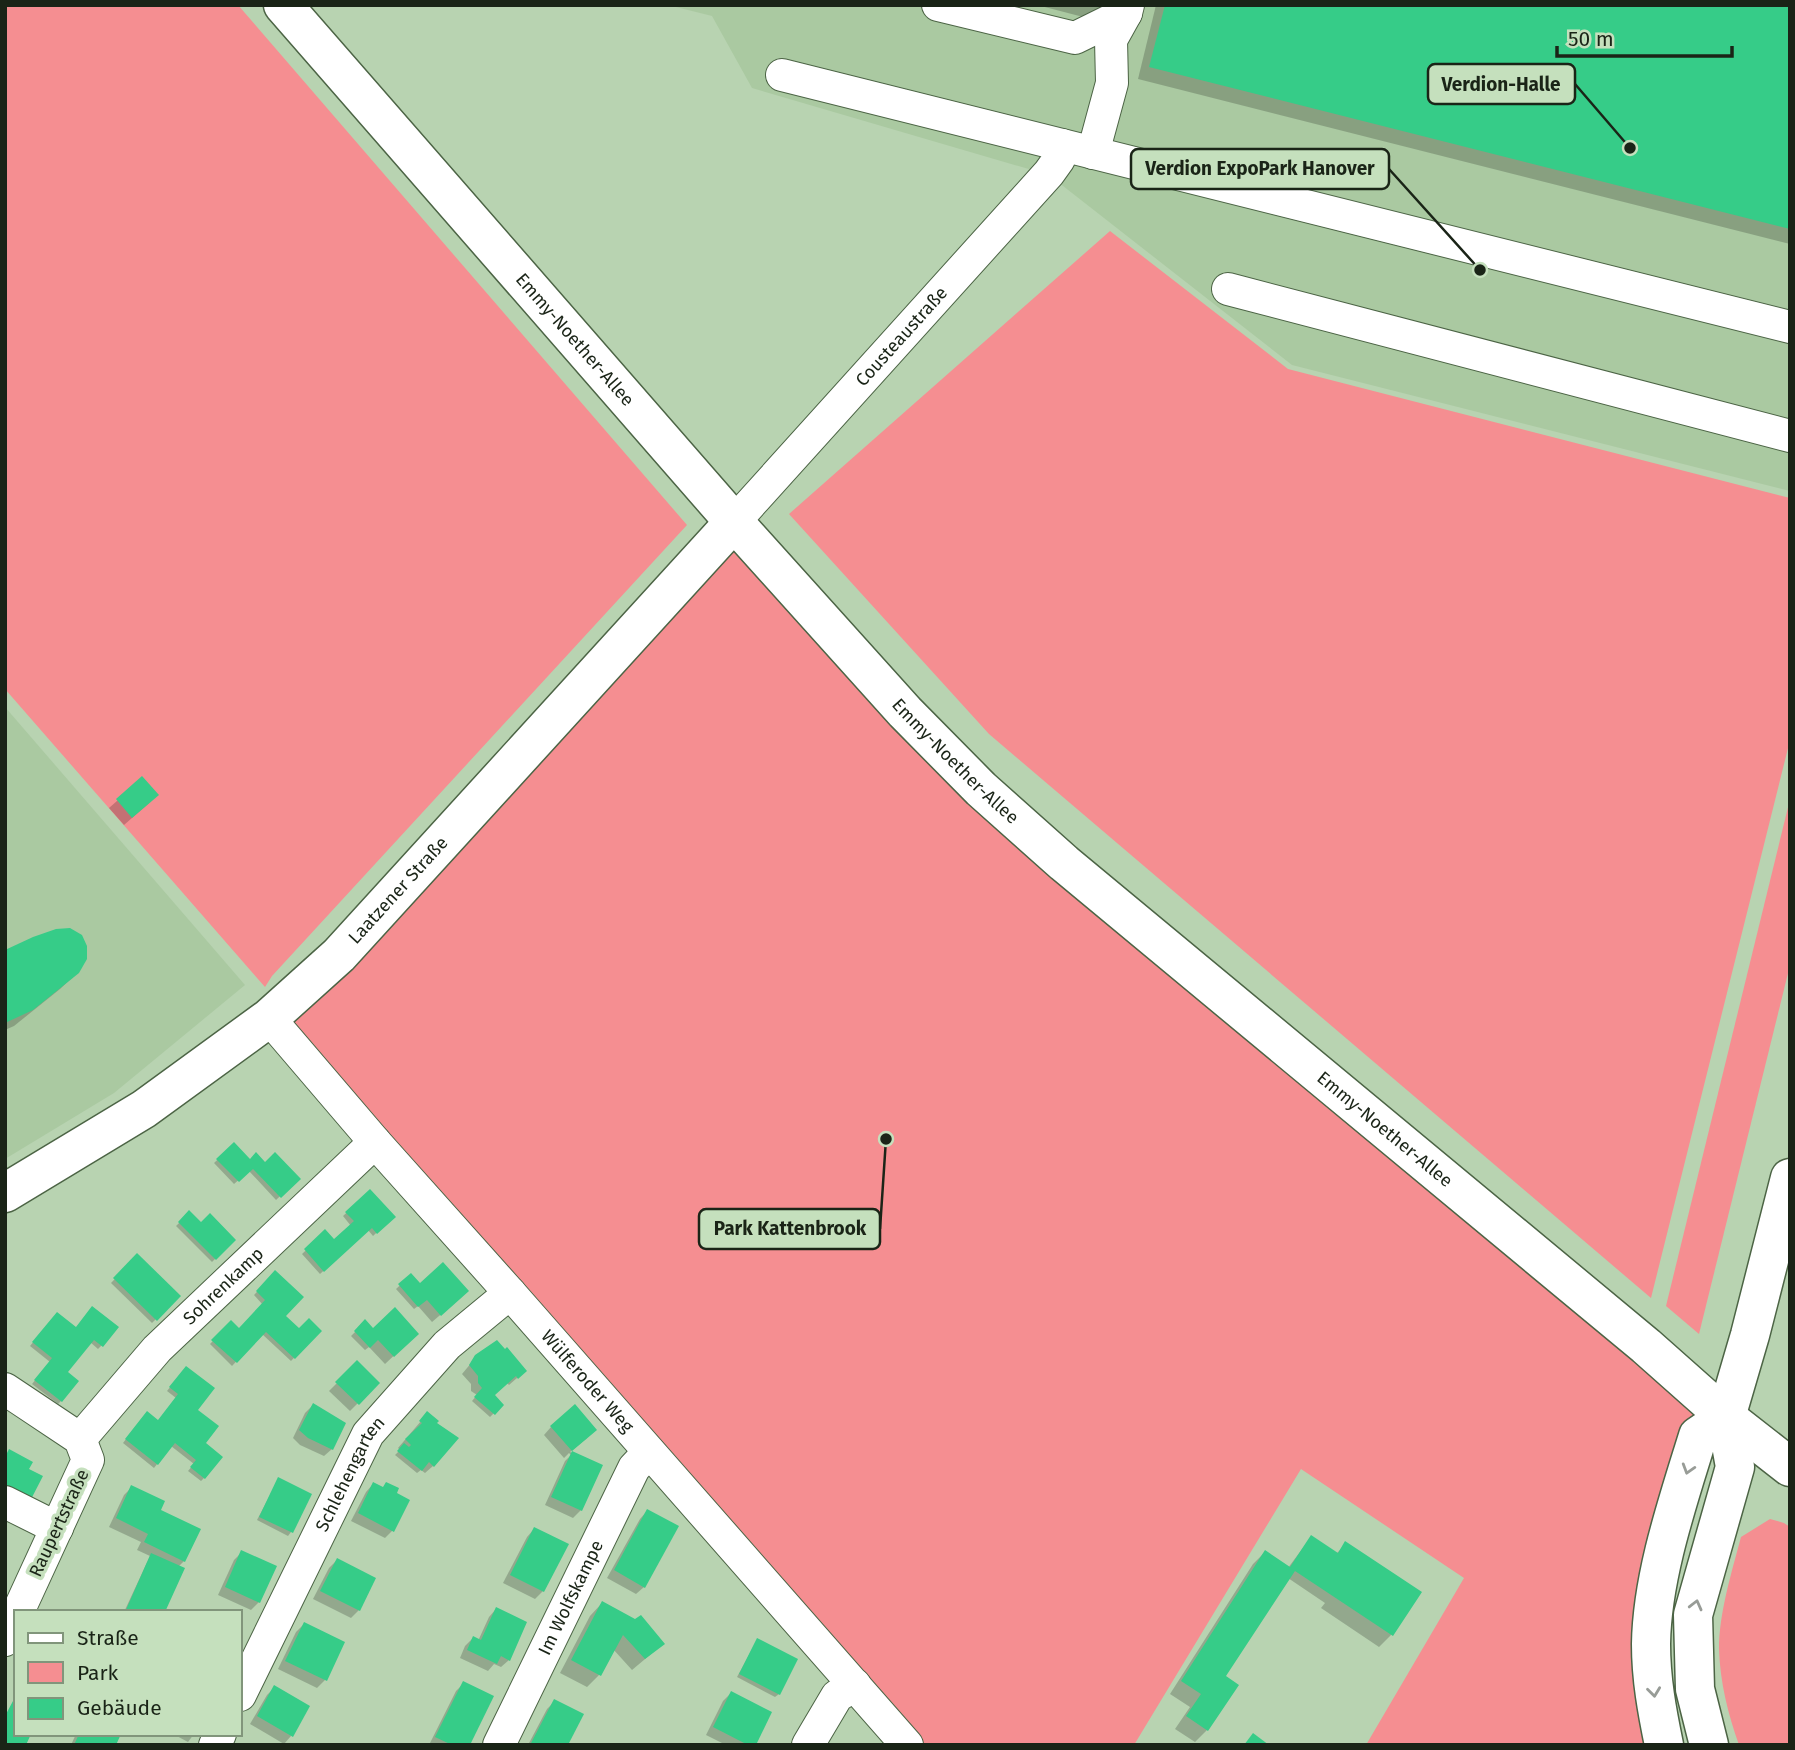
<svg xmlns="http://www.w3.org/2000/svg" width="1795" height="1750" font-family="'Fira Sans',sans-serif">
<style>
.built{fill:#aac9a1}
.green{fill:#f58e91}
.shadow{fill:#0003}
.building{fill:#36cc88}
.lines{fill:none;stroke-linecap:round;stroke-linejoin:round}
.minor-casing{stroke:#4c6445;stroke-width:34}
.major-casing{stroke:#4c6445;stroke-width:41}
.highway-casing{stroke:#4c6445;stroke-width:41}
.minor{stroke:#fff;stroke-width:32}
.major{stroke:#fff;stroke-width:38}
.highway{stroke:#fff;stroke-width:38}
.oneway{stroke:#989c97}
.labels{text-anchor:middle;stroke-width:7;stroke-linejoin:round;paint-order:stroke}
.street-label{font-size:18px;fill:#1a2417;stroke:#c5e0bd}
.leader{fill:none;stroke:#1a2417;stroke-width:2.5}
.callout-dot{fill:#1a2417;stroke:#c5e0bd;stroke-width:2.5}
.callout{fill:#c5e0bd;stroke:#1a2417;stroke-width:2.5}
.callout-label{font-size:19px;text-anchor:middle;font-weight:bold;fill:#1a2417}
</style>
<rect width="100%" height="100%" fill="#b8d3b1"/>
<!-- built -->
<g class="built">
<path d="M 668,5 L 1790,5 L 1790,491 L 1292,365 L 1049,175 L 752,88 L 712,16 Z"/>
<path d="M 5,707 L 245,985 L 114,1093 L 5,1159 Z"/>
</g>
<!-- green -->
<g class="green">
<path d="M 5,5 L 238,5 L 687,525 L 272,976 L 265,987 L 5,689 Z"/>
<path d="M 1110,231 L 1288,369 L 1790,498 L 1790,740 L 1651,1298 L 989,734 L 789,514 Z"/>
<path d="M 734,522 L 905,712 L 1726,1417 L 1659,1580 L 1664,1745 L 1366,1745 L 1464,1578 L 1301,1469 L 1134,1745 L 917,1745 L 269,1018 Z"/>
<path d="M 1790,799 L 1790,965 L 1699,1334 L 1666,1306 Z"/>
<path d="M 1770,1519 L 1784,1523 L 1790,1527 L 1790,1745 L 1739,1745 C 1728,1714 1720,1682 1719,1649 C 1719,1613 1732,1571 1741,1537 Z"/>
</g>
<!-- shadow -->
<g class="shadow">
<path d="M 1037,5 L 1104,5 L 1091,19 Z"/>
<path d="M 1156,5 L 1790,5 L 1790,244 L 1138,79 Z"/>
<path d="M 142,779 L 149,803 L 124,825 L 109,808 Z"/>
<path d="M 5,952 L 78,972 L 60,989 L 14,1026 L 5,1030 Z"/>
<path d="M 234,1144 L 250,1161 L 265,1164 L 298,1179 L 276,1200 L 249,1171 L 234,1184 L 214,1163 Z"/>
<path d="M 370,1191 L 393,1217 L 373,1236 L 368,1230 L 320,1274 L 302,1254 L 325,1232 L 334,1241 L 351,1226 L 343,1216 Z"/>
<path d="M 189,1213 L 201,1224 L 234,1240 L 212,1262 L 176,1226 Z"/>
<path d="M 137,1256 L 179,1296 L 152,1323 L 111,1283 Z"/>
<path d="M 275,1273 L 283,1316 L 299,1330 L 320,1331 L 291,1361 L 262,1334 L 232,1366 L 210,1344 L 231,1322 L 239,1330 L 263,1305 L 254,1295 Z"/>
<path d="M 411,1275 L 417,1283 L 459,1299 L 432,1322 L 418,1306 L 414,1309 L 396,1289 Z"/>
<path d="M 89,1312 L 102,1345 L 98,1349 L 90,1342 L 66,1372 L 61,1401 L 58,1404 L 32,1384 L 50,1362 L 30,1346 L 54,1317 L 75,1329 Z"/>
<path d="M 365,1322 L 372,1330 L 417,1334 L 385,1364 L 369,1347 L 365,1350 L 351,1336 Z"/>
<path d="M 477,1356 L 525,1371 L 509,1385 L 507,1383 L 493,1395 L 502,1405 L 490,1417 L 472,1401 L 477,1395 L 471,1391 L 471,1384 L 462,1374 Z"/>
<path d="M 357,1363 L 378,1383 L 350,1411 L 329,1391 Z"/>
<path d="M 183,1371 L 203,1444 L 204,1478 L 201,1481 L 188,1471 L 194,1464 L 171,1446 L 154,1468 L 123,1443 L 144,1416 L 158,1422 L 176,1398 L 167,1391 Z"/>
<path d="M 313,1405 L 332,1449 L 324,1456 L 300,1445 L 293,1438 L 305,1413 Z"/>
<path d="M 427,1414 L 433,1466 L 425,1473 L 421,1470 L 417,1473 L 395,1455 L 400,1450 L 398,1448 Z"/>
<path d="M 551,1427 L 587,1438 L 570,1452 L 601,1466 L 581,1510 L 573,1518 L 545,1505 L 565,1461 L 571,1455 L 569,1453 L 564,1458 L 544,1435 Z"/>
<path d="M 278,1480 L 291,1532 L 288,1536 L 257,1520 Z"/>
<path d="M 373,1484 L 393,1530 L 385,1538 L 351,1521 L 366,1492 Z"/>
<path d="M 132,1487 L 158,1511 L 184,1561 L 178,1567 L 163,1612 L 124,1612 L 150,1556 L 137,1550 L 141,1542 L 109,1527 L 124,1495 Z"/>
<path d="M 647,1511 L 644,1587 L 636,1594 L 607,1578 L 640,1519 Z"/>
<path d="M 534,1529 L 543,1591 L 535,1599 L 503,1583 L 527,1537 Z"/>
<path d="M 1311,1537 L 1336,1554 L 1346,1544 L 1419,1593 L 1391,1635 L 1379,1647 L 1321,1608 L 1325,1603 L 1288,1578 L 1224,1677 L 1207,1730 L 1195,1742 L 1175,1729 L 1190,1707 L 1170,1694 L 1253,1564 L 1265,1552 L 1288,1568 Z"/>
<path d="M 242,1552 L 259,1602 L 251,1610 L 218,1595 L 234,1560 Z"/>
<path d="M 337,1560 L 359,1610 L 351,1618 L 313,1599 L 329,1568 Z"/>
<path d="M 602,1603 L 663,1644 L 632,1670 L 613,1649 L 599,1675 L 587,1687 L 560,1673 L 590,1616 Z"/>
<path d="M 496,1609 L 509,1660 L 501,1667 L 494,1664 L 488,1671 L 460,1658 L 465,1646 L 473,1638 L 478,1641 L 489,1617 Z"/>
<path d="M 304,1624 L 325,1680 L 317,1688 L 278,1669 L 296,1632 Z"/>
<path d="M 757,1640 L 779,1694 L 775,1697 L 737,1677 Z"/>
<path d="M 464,1683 L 468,1745 L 429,1745 L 456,1691 Z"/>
<path d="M 275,1687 L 291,1736 L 284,1744 L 250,1724 L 267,1695 Z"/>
<path d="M 731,1693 L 754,1745 L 726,1745 L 706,1735 L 723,1701 Z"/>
<path d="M 555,1701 L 566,1745 L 528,1745 L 547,1709 Z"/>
<path d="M 76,1734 L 119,1734 L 114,1745 L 71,1745 Z"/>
<path d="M 173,1734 L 194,1734 L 188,1742 Z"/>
</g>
<!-- building -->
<g class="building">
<path d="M 1165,5 L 1790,5 L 1790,229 L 1149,67 Z"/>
<path d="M 142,776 L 159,795 L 132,818 L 116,799 Z"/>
<path d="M 70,928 L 82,935 L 87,946 L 87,959 L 79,973 L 33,1010 L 5,1023 L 5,950 L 33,937 L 56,929 Z"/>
<path d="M 234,1142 L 250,1159 L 256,1152 L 265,1162 L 275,1152 L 301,1179 L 281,1198 L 253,1169 L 239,1182 L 216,1159 Z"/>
<path d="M 370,1189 L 396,1217 L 377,1234 L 372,1228 L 324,1272 L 304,1249 L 325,1229 L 334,1239 L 354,1221 L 345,1212 Z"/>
<path d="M 189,1210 L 201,1222 L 210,1213 L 236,1240 L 216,1260 L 178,1222 Z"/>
<path d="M 137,1253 L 181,1296 L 157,1321 L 113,1278 Z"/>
<path d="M 443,1262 L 469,1291 L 441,1316 L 427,1300 L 418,1307 L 398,1284 L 411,1273 L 420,1283 Z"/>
<path d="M 275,1270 L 304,1297 L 286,1316 L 299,1328 L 309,1318 L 322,1331 L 295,1359 L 266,1332 L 237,1363 L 211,1340 L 231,1320 L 239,1328 L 265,1300 L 256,1291 Z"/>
<path d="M 92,1306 L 119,1327 L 103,1347 L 94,1340 L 68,1372 L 79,1381 L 62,1402 L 34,1380 L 52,1358 L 32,1342 L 57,1312 L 76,1327 Z"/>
<path d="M 395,1307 L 419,1334 L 394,1357 L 378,1340 L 370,1348 L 354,1331 L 365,1319 L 373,1328 Z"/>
<path d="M 497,1340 L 505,1349 L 507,1347 L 527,1371 L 518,1379 L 516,1376 L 495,1395 L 504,1405 L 495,1415 L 474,1397 L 482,1388 L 478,1383 L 478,1376 L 469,1365 L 475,1355 Z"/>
<path d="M 357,1360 L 380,1383 L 359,1405 L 335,1382 Z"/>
<path d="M 186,1366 L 215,1388 L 198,1410 L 219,1426 L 206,1443 L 223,1457 L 205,1479 L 190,1467 L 196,1460 L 175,1443 L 158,1465 L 125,1439 L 147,1411 L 158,1420 L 178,1394 L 169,1387 Z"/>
<path d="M 313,1403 L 346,1423 L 333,1450 L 308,1438 L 299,1430 Z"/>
<path d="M 575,1404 L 597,1430 L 572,1451 L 603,1465 L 582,1511 L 551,1497 L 572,1451 L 550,1426 Z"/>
<path d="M 427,1411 L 439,1421 L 437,1423 L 459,1438 L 434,1467 L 429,1462 L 422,1471 L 397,1451 L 404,1443 L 409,1447 L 411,1445 L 405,1439 L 422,1423 L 419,1421 Z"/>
<path d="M 9,1449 L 33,1462 L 29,1469 L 43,1476 L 27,1507 L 5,1496 L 5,1457 Z"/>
<path d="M 278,1477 L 312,1494 L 293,1533 L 259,1517 Z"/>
<path d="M 373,1482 L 383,1487 L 386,1482 L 399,1488 L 397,1493 L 410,1500 L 394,1532 L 358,1513 Z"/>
<path d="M 131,1485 L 165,1501 L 161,1510 L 201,1529 L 185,1562 L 144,1542 L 148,1534 L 116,1518 Z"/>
<path d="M 647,1509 L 679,1526 L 645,1588 L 614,1570 Z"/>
<path d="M 534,1527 L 569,1544 L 544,1592 L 510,1575 Z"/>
<path d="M 1311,1535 L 1338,1553 L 1345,1541 L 1422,1592 L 1393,1636 L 1295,1571 L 1226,1676 L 1239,1685 L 1208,1731 L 1186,1716 L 1201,1694 L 1181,1681 L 1265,1550 L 1290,1567 Z"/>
<path d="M 241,1550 L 277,1566 L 260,1603 L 225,1587 Z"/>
<path d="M 151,1553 L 185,1568 L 165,1612 L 125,1612 Z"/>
<path d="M 337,1558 L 376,1578 L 360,1611 L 320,1591 Z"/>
<path d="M 602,1601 L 635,1619 L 641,1615 L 665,1644 L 645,1659 L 623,1635 L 601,1676 L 571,1660 Z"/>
<path d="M 496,1607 L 527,1622 L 510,1661 L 501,1656 L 497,1664 L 467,1650 L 473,1636 L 481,1640 Z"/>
<path d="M 304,1622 L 345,1642 L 327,1681 L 285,1661 Z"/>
<path d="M 757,1638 L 798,1659 L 780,1695 L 739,1674 Z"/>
<path d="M 463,1681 L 494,1696 L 470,1745 L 452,1745 L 435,1737 Z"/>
<path d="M 274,1685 L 310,1706 L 293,1737 L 257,1716 Z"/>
<path d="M 731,1691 L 772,1712 L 756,1745 L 748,1745 L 713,1727 Z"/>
<path d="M 554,1699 L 584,1714 L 568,1745 L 530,1745 Z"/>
<path d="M 13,1701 L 16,1702 L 16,1734 L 31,1734 L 26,1745 L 5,1745 L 5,1716 Z"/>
<path d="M 1253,1733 L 1269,1745 L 1244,1745 Z"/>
<path d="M 79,1734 L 121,1734 L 116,1745 L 74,1745 Z"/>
</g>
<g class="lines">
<defs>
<g id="minor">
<path d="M 938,5 L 1075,38 L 1126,13 L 1128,5"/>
<path d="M 782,75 L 1790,327"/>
<path d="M 1093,153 L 1112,83 L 1111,40 L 1126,13"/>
<path d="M 1228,289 L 1790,436"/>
<path id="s1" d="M 734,522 L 1049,173 L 1059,159 L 1062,145"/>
<path id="s2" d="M 269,1018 L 375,1142 L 510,1293 L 907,1745"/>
<path d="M 5,1389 L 80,1439 L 88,1460 L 18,1612"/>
<path id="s3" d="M 80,1439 L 157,1349 L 375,1142"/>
<path d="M 5,1502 L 57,1528"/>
<path d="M 5,1640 L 16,1618"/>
<path id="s4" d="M 240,1695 L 368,1434 L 447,1345 L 510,1293"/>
<path d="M 215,1745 L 220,1734"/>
<path id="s5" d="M 499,1745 L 634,1468 L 649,1452"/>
<path d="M 808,1745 L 837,1696 L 855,1685"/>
</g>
<g id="major">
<path id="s6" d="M 283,5 L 734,522 L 905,712 L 981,789 L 1064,863 L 1646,1346 L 1726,1417 L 1790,1467"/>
<path id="s7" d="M 5,1193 L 144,1109 L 269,1018 L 339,955 L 734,522"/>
<path d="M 1726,1417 L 1750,1335 L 1790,1178"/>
</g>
<path id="highway" d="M 1664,1745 C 1657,1711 1651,1679 1651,1644 C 1652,1576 1678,1501 1698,1436 L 1726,1417 L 1735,1467 L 1693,1615 L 1695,1689 L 1709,1745"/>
</defs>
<!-- minor casing -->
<use href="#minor" class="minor-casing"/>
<!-- major casing -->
<use href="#major" class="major-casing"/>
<!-- highway casing -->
<use href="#highway" class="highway-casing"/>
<!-- minor -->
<use href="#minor" class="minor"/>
<!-- major -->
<use href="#major" class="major"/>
<!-- highway -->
<use href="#highway" class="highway"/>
</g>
<!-- one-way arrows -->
<defs><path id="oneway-chevron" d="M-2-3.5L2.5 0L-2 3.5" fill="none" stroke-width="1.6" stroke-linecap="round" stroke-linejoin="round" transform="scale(1.75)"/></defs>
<g class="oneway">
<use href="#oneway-chevron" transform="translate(1688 1469) rotate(107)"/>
<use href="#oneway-chevron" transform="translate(1696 1605) rotate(-76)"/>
<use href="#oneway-chevron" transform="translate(1654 1692) rotate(83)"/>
</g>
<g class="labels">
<!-- street labels -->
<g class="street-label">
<text dy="6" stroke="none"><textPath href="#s1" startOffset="250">Cousteaustraße</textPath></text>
<text dy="6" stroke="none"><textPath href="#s6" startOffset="444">Emmy-Noether-Allee</textPath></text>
<text dy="6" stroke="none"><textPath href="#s6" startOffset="1012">Emmy-Noether-Allee</textPath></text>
<text dy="6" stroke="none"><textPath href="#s7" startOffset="499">Laatzener Straße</textPath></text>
<text dy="6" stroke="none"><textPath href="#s6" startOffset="1578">Emmy-Noether-Allee</textPath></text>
<text dy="6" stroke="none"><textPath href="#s3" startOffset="210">Sohrenkamp</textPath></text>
<text dy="6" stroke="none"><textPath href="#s2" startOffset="483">Wülferoder Weg</textPath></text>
<text dy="6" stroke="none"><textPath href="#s4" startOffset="247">Schlehengarten</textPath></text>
<text transform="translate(59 1523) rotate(-65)" y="6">Raupertstraße</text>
<text dy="6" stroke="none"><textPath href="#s5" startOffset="164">Im Wolfskampe</textPath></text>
</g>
</g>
<!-- callouts -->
<path class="leader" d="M1630 148L1575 84M1480 270L1389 169M886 1139L880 1229"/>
<g class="callout-dot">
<circle cx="1630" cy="148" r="7"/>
<circle cx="1480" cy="270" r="7"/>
<circle cx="886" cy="1139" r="7"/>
</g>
<g class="callout">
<rect x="1428" y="64" width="147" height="40" rx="7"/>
<rect x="1131" y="149" width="258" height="40" rx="7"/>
<rect x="699" y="1209" width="181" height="40" rx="7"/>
</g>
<g class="callout-label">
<text x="1501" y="91">Verdion-Halle</text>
<text x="1260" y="175">Verdion ExpoPark Hanover</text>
<text x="790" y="1235">Park Kattenbrook</text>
</g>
<!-- border -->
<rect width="1795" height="1750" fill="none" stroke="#1a2417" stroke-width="14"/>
<!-- legend -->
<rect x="14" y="1610" width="228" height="126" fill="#c5e0bd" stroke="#81957b" stroke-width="2"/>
<rect x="28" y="1633" width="35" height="10" fill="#ffffff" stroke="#81957b" stroke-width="2"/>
<text x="77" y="1645" font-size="21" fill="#1a2417">Straße</text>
<rect x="28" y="1662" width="35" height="21" fill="#f58e91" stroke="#81957b" stroke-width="2"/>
<text x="77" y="1680" font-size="21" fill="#1a2417">Park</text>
<rect x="28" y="1698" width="35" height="21" fill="#36cc88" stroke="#81957b" stroke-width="2"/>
<text x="77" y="1715" font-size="21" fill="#1a2417">Gebäude</text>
<!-- scale -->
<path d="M1557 46v10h175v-10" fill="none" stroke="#1a2417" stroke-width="3.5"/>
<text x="1568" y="46" font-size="21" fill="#1a2417" stroke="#c5e0bd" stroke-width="5" paint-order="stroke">50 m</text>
</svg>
